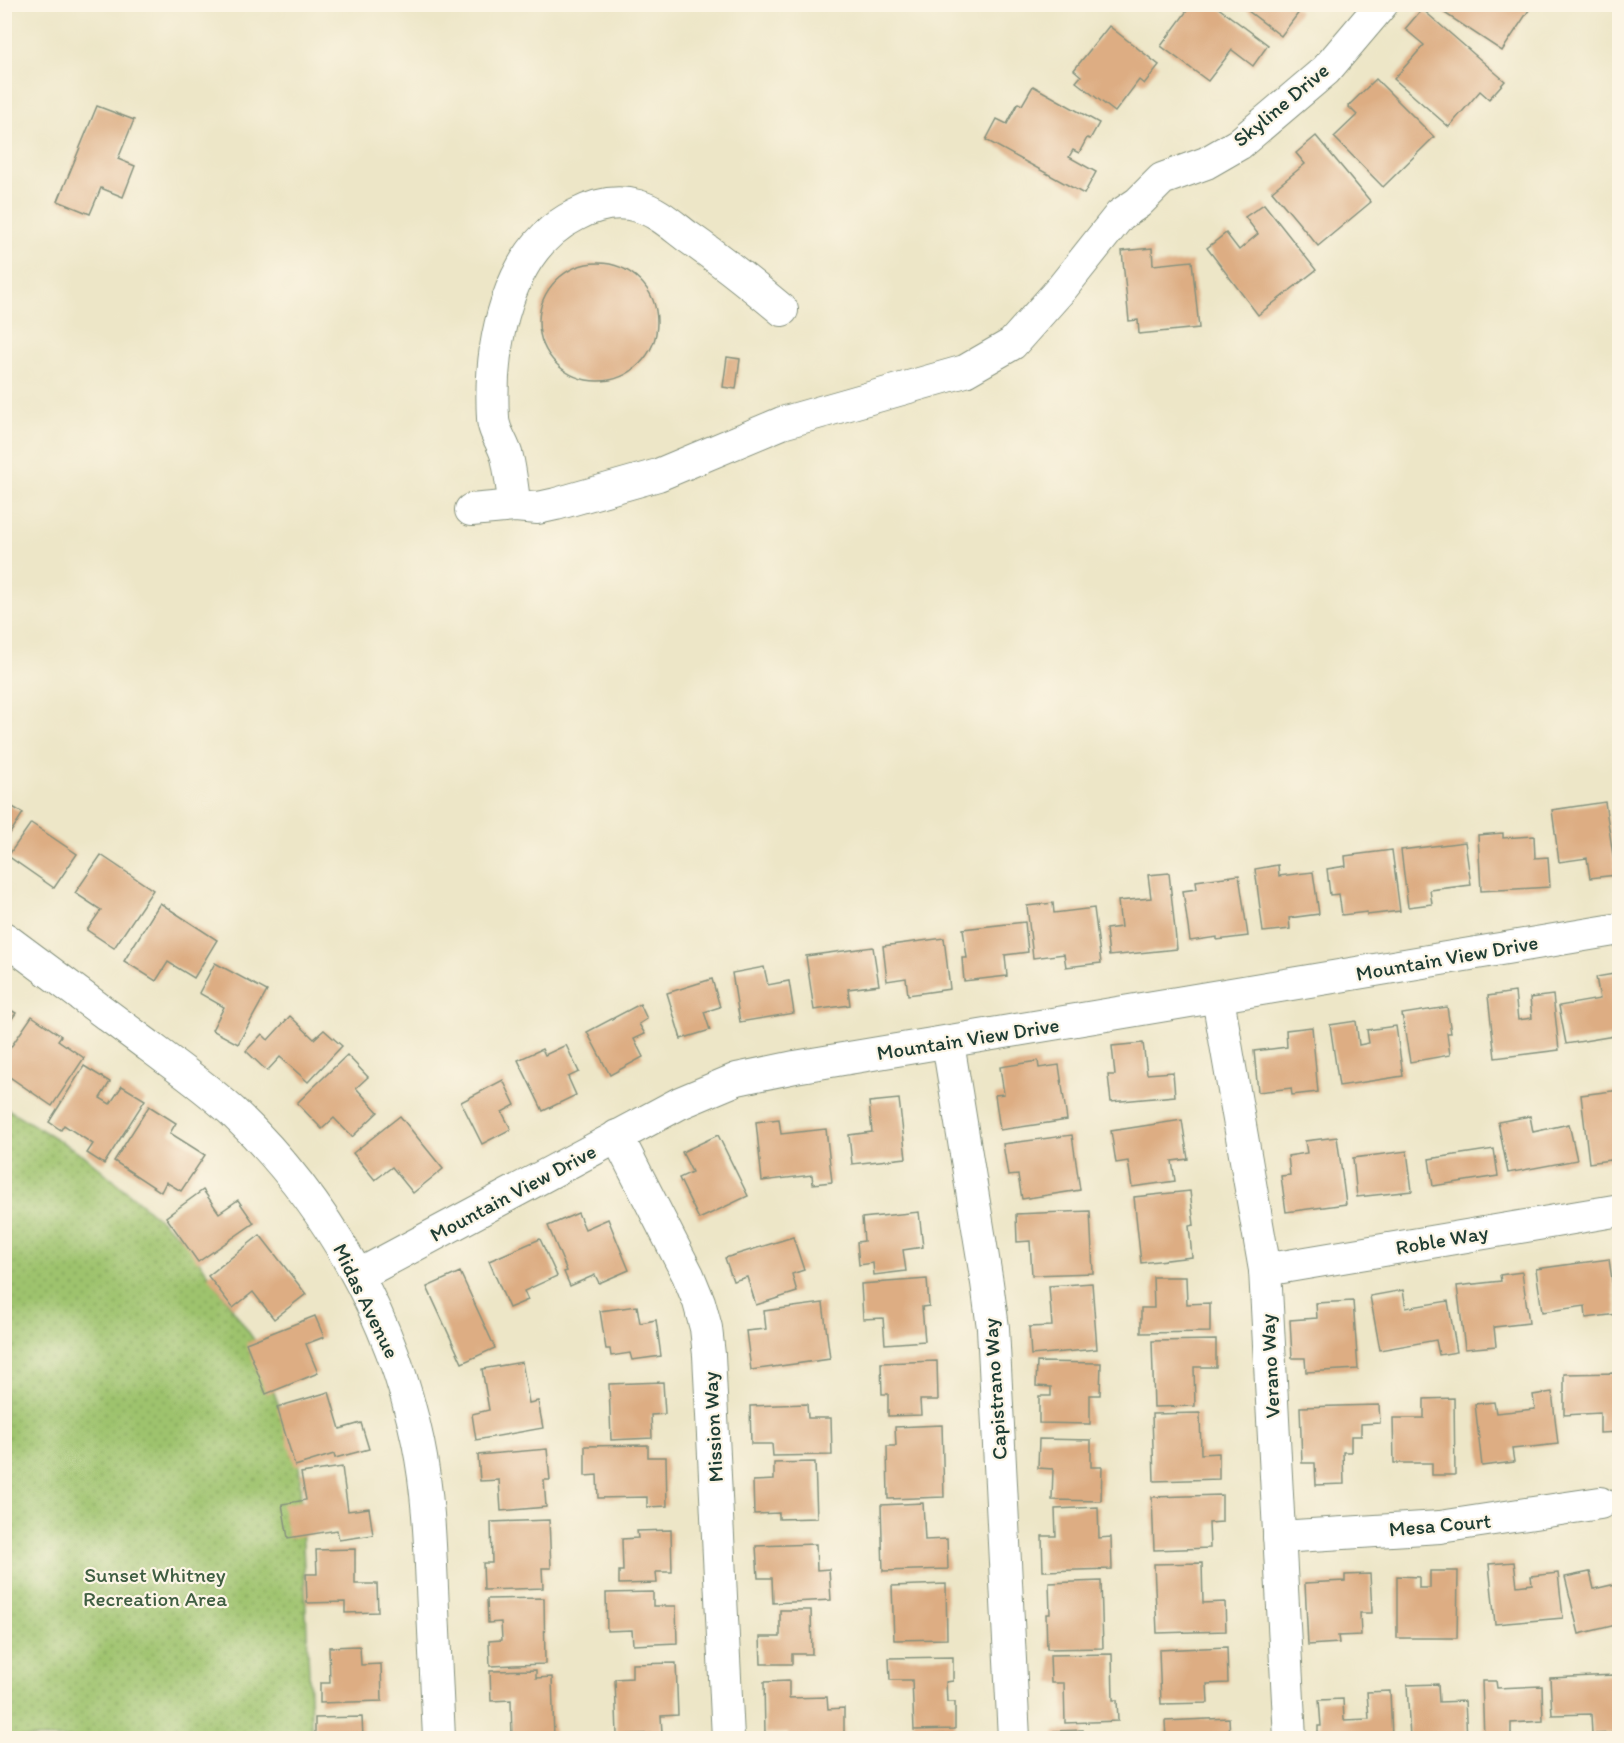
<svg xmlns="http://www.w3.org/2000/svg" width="1624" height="1743" font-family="Itim,sans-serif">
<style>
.park{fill:url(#park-dots);stroke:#5e8050;stroke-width:1.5}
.building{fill:#ddad83}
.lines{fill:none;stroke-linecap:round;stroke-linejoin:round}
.minor-casing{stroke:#86927e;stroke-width:34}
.minor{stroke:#fff;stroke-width:32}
.labels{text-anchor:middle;stroke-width:4.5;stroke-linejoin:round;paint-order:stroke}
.street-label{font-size:21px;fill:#1f3d34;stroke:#fcf5e5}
.park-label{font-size:21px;fill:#3f5e42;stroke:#fcf5e5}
</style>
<defs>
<pattern id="park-dots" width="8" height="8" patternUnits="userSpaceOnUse" patternTransform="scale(1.5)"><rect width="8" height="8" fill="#9ec36d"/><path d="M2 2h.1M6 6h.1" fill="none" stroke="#80a05a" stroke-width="1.8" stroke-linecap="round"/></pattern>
</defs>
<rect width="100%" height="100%" fill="#fcf5e5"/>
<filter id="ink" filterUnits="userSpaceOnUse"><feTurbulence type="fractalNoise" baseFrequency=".0167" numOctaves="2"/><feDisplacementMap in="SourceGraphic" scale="12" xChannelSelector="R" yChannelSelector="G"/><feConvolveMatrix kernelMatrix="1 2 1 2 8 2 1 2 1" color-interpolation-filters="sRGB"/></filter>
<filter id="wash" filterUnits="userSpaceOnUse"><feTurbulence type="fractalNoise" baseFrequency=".008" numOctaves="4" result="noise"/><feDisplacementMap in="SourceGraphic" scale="24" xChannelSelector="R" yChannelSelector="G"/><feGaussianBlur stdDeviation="1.35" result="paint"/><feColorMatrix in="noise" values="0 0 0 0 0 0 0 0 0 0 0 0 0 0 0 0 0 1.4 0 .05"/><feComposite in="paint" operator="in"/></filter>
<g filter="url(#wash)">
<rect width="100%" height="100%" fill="#ede6c7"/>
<!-- park -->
<path class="park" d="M 4,1107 L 85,1156 L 186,1242 L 255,1341 L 299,1460 L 312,1738 L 5,1738 Z"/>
<g id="blocks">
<!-- building -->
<g class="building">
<path d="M 1192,4 L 1213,4 L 1268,45 L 1253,66 L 1232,50 L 1208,81 L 1161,46 Z"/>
<path d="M 1239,4 L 1290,4 L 1300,11 L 1281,36 Z"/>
<path d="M 1448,4 L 1533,4 L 1502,51 L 1443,12 Z"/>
<path d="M 1422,9 L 1505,81 L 1489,99 L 1480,91 L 1449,127 L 1394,79 L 1424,45 L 1405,29 Z"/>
<path d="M 1109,26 L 1159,65 L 1144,84 L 1139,80 L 1115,112 L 1076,82 L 1081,76 L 1074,70 Z"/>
<path d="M 1376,79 L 1434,137 L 1383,187 L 1334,137 L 1357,115 L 1348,106 Z"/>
<path d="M 1033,86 L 1099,123 L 1090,139 L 1087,138 L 1079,153 L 1073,150 L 1069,157 L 1096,172 L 1084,194 L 986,140 L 997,119 L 1007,124 L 1018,103 L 1022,105 Z"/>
<path d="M 97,106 L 134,120 L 118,159 L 135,166 L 123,197 L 101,188 L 90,214 L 58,201 Z"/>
<path d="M 1316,136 L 1371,202 L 1318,246 L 1272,191 L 1305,164 L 1296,153 Z"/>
<path d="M 1264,204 L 1316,270 L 1258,315 L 1207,248 L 1226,233 L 1239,250 L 1258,234 L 1245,217 Z"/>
<path d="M 1152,248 L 1153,265 L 1192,261 L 1199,328 L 1139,334 L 1138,320 L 1129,321 L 1122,251 Z"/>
<circle cx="598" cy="322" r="59"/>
<path d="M 727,357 L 740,359 L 736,389 L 723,387 Z"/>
<path d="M 4,802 L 23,813 L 4,843 Z"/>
<path d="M 1605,802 L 1616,875 L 1590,878 L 1587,858 L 1559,862 L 1552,810 Z"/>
<path d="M 31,823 L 77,854 L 54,888 L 8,856 Z"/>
<path d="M 1503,833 L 1503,838 L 1534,836 L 1535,858 L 1548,857 L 1550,887 L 1481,891 L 1478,835 Z"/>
<path d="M 1465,842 L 1471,885 L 1430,890 L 1432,904 L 1408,907 L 1401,850 Z"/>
<path d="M 1392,850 L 1400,911 L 1367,915 L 1367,912 L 1342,915 L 1339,894 L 1330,895 L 1327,869 L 1346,866 L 1345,856 Z"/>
<path d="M 101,855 L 153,890 L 114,948 L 87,930 L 101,910 L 75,893 Z"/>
<path d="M 1278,865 L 1279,876 L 1313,872 L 1319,914 L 1289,918 L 1290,929 L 1263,932 L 1255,869 Z"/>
<path d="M 1169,873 L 1177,949 L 1109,956 L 1106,929 L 1121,927 L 1118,901 L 1151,898 L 1148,875 Z"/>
<path d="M 1239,875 L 1248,936 L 1217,940 L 1217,937 L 1190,941 L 1183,891 L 1197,889 L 1196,881 Z"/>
<path d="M 160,903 L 217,940 L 194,978 L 168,962 L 156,981 L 124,961 Z"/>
<path d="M 1053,903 L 1054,913 L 1094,908 L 1101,963 L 1066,967 L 1064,954 L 1033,958 L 1027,906 Z"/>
<path d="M 1025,922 L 1028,952 L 1005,955 L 1007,976 L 964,981 L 962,958 L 967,958 L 963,929 Z"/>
<path d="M 944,938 L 950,989 L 908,995 L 906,978 L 887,981 L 883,946 Z"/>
<path d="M 873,947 L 879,985 L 848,989 L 850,1005 L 814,1010 L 806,956 Z"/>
<path d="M 215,963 L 267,991 L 238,1044 L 212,1030 L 224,1007 L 199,993 Z"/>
<path d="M 764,967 L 768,985 L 789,981 L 794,1013 L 740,1022 L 732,973 Z"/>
<path d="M 1620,973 L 1620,1035 L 1566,1044 L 1559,1006 L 1600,999 L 1596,977 Z"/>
<path d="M 712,979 L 720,1007 L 704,1012 L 710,1030 L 681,1039 L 667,993 Z"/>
<path d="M 1515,992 L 1518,1020 L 1532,1018 L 1530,998 L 1553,995 L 1559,1050 L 1495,1058 L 1488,996 Z"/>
<path d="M 640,1004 L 647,1019 L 639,1024 L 645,1034 L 634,1039 L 643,1057 L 610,1075 L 587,1032 Z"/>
<path d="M 4,1006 L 16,1013 L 4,1030 Z"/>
<path d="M 1447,1007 L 1451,1033 L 1447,1033 L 1450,1055 L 1410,1062 L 1402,1014 Z"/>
<path d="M 32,1016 L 61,1036 L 58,1040 L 84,1058 L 52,1106 L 4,1073 L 4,1057 Z"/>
<path d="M 290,1016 L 314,1039 L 324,1030 L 342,1046 L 308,1082 L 280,1057 L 267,1071 L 246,1051 L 262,1034 L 268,1040 Z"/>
<path d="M 1356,1021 L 1359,1045 L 1369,1043 L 1367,1030 L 1396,1026 L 1403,1076 L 1339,1086 L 1330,1025 Z"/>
<path d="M 1312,1027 L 1318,1092 L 1292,1095 L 1291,1088 L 1258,1092 L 1254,1051 L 1287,1047 L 1286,1030 Z"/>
<path d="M 1143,1043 L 1147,1074 L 1173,1072 L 1175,1096 L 1111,1102 L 1108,1075 L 1115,1075 L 1112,1046 Z"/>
<path d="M 566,1045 L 579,1072 L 568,1077 L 576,1095 L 543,1111 L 518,1060 L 542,1049 L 545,1055 Z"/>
<path d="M 347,1055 L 368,1077 L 356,1088 L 378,1112 L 352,1137 L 334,1118 L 322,1129 L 297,1103 Z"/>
<path d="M 1038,1061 L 1039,1068 L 1059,1065 L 1067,1120 L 1000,1130 L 995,1095 L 1004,1094 L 1000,1067 Z"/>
<path d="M 84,1066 L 110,1082 L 100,1098 L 110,1104 L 122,1086 L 145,1100 L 104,1164 L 87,1153 L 93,1144 L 64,1125 L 61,1130 L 49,1122 Z"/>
<path d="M 503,1080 L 515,1105 L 502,1112 L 511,1129 L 482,1144 L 461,1102 Z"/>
<path d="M 1620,1090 L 1620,1143 L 1615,1144 L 1617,1159 L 1589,1163 L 1581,1095 Z"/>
<path d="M 899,1099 L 906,1158 L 852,1164 L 849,1135 L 872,1132 L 869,1102 Z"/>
<path d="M 149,1106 L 176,1123 L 170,1133 L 205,1155 L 181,1191 L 166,1182 L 161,1192 L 114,1161 Z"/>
<path d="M 400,1116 L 443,1169 L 413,1193 L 392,1167 L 375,1180 L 353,1153 Z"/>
<path d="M 1530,1116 L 1533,1132 L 1569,1124 L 1577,1160 L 1508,1173 L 1498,1122 Z"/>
<path d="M 779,1119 L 781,1134 L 826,1129 L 832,1182 L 813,1184 L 812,1175 L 762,1181 L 756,1122 Z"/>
<path d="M 1182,1120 L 1188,1159 L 1172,1161 L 1175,1181 L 1132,1187 L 1128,1161 L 1116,1163 L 1111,1131 Z"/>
<path d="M 718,1135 L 748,1196 L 699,1219 L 679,1178 L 692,1172 L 682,1152 Z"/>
<path d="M 1072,1135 L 1080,1190 L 1022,1199 L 1018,1175 L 1008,1176 L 1003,1144 Z"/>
<path d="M 1337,1137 L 1346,1204 L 1286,1212 L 1281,1176 L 1290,1175 L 1288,1156 L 1307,1153 L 1305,1141 Z"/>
<path d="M 1494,1149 L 1498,1176 L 1433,1186 L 1429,1159 Z"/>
<path d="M 1407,1151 L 1412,1191 L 1357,1197 L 1353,1158 Z"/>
<path d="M 203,1190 L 219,1213 L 238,1200 L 254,1223 L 198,1262 L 166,1217 Z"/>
<path d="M 1190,1191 L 1194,1225 L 1189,1226 L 1192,1257 L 1141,1263 L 1134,1197 Z"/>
<path d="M 1090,1211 L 1093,1273 L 1032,1275 L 1030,1241 L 1017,1242 L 1016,1214 Z"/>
<path d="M 919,1212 L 923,1247 L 903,1250 L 906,1271 L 874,1275 L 873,1263 L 859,1265 L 857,1242 L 864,1241 L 862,1218 Z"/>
<path d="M 578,1213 L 585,1229 L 608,1219 L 629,1270 L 599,1283 L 595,1275 L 570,1286 L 564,1272 L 567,1271 L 548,1226 Z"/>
<path d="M 260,1235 L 306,1294 L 274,1319 L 253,1292 L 233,1308 L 208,1276 Z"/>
<path d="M 793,1237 L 804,1270 L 792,1274 L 797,1292 L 756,1305 L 747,1277 L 733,1281 L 725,1258 Z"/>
<path d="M 540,1239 L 557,1276 L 524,1291 L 528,1300 L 509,1308 L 489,1261 Z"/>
<path d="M 1609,1259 L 1617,1314 L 1586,1318 L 1585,1306 L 1542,1312 L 1536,1269 Z"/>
<path d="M 460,1272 L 495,1348 L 462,1363 L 427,1287 Z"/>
<path d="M 1522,1272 L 1529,1323 L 1494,1327 L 1496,1346 L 1465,1349 L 1457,1286 L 1501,1281 L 1500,1275 Z"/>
<path d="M 1153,1277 L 1186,1277 L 1187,1304 L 1210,1303 L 1210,1332 L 1141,1333 L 1141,1308 L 1154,1308 Z"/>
<path d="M 927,1279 L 929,1306 L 922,1307 L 925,1341 L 885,1344 L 883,1318 L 863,1319 L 861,1284 Z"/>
<path d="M 1092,1283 L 1097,1349 L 1031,1355 L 1029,1327 L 1052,1326 L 1049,1286 Z"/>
<path d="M 1403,1290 L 1406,1308 L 1448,1301 L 1457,1352 L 1439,1355 L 1436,1340 L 1380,1350 L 1370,1296 Z"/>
<path d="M 1353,1301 L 1358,1369 L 1306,1372 L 1305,1358 L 1292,1358 L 1290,1320 L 1317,1318 L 1316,1303 Z"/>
<path d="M 823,1303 L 830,1359 L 751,1370 L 746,1331 L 766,1329 L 764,1311 Z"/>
<path d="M 637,1306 L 640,1323 L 656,1320 L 661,1356 L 632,1360 L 630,1353 L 611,1356 L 610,1349 L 606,1349 L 600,1311 Z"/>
<path d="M 315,1316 L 324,1337 L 306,1344 L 318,1373 L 266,1394 L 246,1343 Z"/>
<path d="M 1216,1340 L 1216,1367 L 1194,1367 L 1195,1406 L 1154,1407 L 1152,1341 Z"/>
<path d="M 937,1361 L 938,1400 L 920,1400 L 921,1415 L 888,1416 L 888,1394 L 882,1394 L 881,1363 Z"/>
<path d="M 522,1362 L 529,1403 L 538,1401 L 543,1428 L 476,1440 L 472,1414 L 489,1410 L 482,1369 Z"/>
<path d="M 1037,1362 L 1101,1363 L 1100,1395 L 1090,1395 L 1090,1424 L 1039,1423 L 1039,1396 L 1051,1396 L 1051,1387 L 1036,1386 Z"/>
<path d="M 1620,1373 L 1620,1432 L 1600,1433 L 1600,1413 L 1564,1415 L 1564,1374 Z"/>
<path d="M 663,1382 L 665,1414 L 651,1415 L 652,1438 L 611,1440 L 609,1384 Z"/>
<path d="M 329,1392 L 340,1429 L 361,1423 L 369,1449 L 335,1458 L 334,1454 L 295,1466 L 277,1407 Z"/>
<path d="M 1552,1392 L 1558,1444 L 1512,1449 L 1514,1462 L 1482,1466 L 1475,1404 L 1494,1402 L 1496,1413 L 1535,1409 L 1533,1395 Z"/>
<path d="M 1454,1398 L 1455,1475 L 1432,1475 L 1432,1463 L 1394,1463 L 1393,1418 L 1424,1418 L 1424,1399 Z"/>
<path d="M 807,1404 L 808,1418 L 831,1418 L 832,1455 L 773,1456 L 772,1444 L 751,1444 L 750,1406 Z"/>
<path d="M 1379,1405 L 1380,1423 L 1361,1424 L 1361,1436 L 1351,1436 L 1351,1452 L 1343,1452 L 1344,1484 L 1316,1485 L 1315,1463 L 1302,1463 L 1300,1407 Z"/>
<path d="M 1200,1413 L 1201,1454 L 1219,1453 L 1219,1479 L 1154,1481 L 1152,1414 Z"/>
<path d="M 942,1425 L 944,1497 L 888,1499 L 887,1446 L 896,1446 L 895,1427 Z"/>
<path d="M 1039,1439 L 1091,1440 L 1091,1467 L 1102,1467 L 1101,1501 L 1052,1500 L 1053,1469 L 1038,1468 Z"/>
<path d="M 648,1445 L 648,1457 L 666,1457 L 667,1506 L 647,1507 L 647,1497 L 598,1498 L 597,1475 L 585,1476 L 585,1446 Z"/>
<path d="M 547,1449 L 550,1480 L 544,1480 L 546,1507 L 501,1511 L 499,1480 L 480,1481 L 478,1455 Z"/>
<path d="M 815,1462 L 817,1518 L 779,1519 L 779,1513 L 754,1514 L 753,1481 L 774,1480 L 774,1463 Z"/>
<path d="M 342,1467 L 348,1511 L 369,1508 L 373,1535 L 339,1540 L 337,1530 L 288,1538 L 282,1504 L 306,1500 L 301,1473 Z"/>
<path d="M 1222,1495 L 1222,1522 L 1209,1523 L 1210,1548 L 1154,1550 L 1152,1497 Z"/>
<path d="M 923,1503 L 925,1540 L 947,1539 L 948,1569 L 883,1571 L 881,1505 Z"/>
<path d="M 1098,1507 L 1099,1538 L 1111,1537 L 1112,1569 L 1043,1571 L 1042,1536 L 1056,1536 L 1055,1509 Z"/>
<path d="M 549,1520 L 551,1568 L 542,1568 L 543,1588 L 484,1590 L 483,1563 L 492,1563 L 491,1522 Z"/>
<path d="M 671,1530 L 672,1572 L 656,1572 L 657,1583 L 619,1584 L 619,1571 L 623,1571 L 622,1539 L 638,1538 L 637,1531 Z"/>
<path d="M 816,1544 L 817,1570 L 829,1569 L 831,1600 L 773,1603 L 772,1578 L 758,1578 L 756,1546 Z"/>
<path d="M 355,1549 L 355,1584 L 377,1584 L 378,1612 L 345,1613 L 345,1602 L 307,1603 L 306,1574 L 317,1574 L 316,1550 Z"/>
<path d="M 1514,1562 L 1517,1586 L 1532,1584 L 1531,1576 L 1558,1573 L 1563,1618 L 1495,1624 L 1489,1564 Z"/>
<path d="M 1202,1563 L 1203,1603 L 1225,1602 L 1226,1631 L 1157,1633 L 1154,1564 Z"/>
<path d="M 1430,1571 L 1458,1571 L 1457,1638 L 1397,1638 L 1397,1576 L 1419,1577 L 1419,1588 L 1430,1588 Z"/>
<path d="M 1590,1572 L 1594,1589 L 1620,1583 L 1620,1624 L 1579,1634 L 1565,1577 Z"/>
<path d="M 1370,1574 L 1372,1613 L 1360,1613 L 1361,1635 L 1338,1636 L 1339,1643 L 1308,1645 L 1305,1583 L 1345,1581 L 1345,1575 Z"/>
<path d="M 1101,1581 L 1103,1648 L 1047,1649 L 1046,1614 L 1050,1614 L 1049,1583 Z"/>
<path d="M 946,1584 L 947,1639 L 894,1640 L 892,1586 Z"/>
<path d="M 653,1592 L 653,1606 L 676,1606 L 677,1643 L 633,1645 L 632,1630 L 607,1631 L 606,1593 Z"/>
<path d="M 544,1598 L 545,1664 L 490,1666 L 489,1641 L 502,1640 L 501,1622 L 488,1623 L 487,1599 Z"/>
<path d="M 780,1610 L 811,1610 L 812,1654 L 792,1654 L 792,1664 L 761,1664 L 760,1637 L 780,1637 Z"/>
<path d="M 360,1646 L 361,1665 L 381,1664 L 382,1701 L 320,1703 L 320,1683 L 330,1683 L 329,1647 Z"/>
<path d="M 1227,1647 L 1228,1683 L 1207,1684 L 1208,1703 L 1161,1704 L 1159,1650 Z"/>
<path d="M 1112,1654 L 1113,1700 L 1117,1700 L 1118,1721 L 1065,1723 L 1064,1683 L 1051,1683 L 1050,1655 Z"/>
<path d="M 953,1657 L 953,1681 L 946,1682 L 947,1702 L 955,1702 L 955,1729 L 914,1730 L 912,1680 L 890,1680 L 889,1658 Z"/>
<path d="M 676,1663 L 678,1715 L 661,1716 L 662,1733 L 617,1735 L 615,1679 L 632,1678 L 632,1664 Z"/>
<path d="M 536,1670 L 536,1678 L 552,1677 L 554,1738 L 512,1738 L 511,1700 L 491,1701 L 490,1671 Z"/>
<path d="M 1614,1675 L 1616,1733 L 1592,1734 L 1591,1714 L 1552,1715 L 1550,1678 Z"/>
<path d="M 789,1681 L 789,1698 L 827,1697 L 828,1709 L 844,1708 L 844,1738 L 788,1738 L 788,1733 L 765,1734 L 764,1682 Z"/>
<path d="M 1482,1681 L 1496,1681 L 1497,1688 L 1542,1686 L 1543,1721 L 1511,1723 L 1511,1738 L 1484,1738 Z"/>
<path d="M 1438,1684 L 1439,1702 L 1465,1701 L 1467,1738 L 1410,1738 L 1407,1685 Z"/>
<path d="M 1390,1691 L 1392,1738 L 1318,1738 L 1318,1726 L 1321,1726 L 1319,1700 L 1343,1699 L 1344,1720 L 1369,1719 L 1367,1692 Z"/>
<path d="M 362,1717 L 363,1738 L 315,1738 L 315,1718 Z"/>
<path d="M 1229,1718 L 1230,1738 L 1166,1738 L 1165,1721 Z"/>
<path d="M 1083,1730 L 1083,1738 L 1054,1738 L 1054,1731 Z"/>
<path d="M 958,1734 L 958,1738 L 886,1738 L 885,1736 Z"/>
</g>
</g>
</g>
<g filter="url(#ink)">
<use href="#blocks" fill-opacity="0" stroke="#86927e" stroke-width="1.5"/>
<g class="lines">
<defs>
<g id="minor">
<path d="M 515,506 C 512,490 511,473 507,457 C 504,444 493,431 493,418 C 489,347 506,249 576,215 C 595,205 617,200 638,206 C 657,211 673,226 688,237 C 721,260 751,284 782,310"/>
<path d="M 471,510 L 515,506 L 538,508 L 556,504 L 658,475 L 782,423 L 965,371 L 1012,344 L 1062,288 L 1120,215 L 1138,203 L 1162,179 L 1206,163 L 1239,144 L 1326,70 L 1382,4"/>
<path d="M 4,938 C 53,974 101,1010 149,1046 C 177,1067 207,1088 233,1112 C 326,1200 392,1317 418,1442 C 428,1490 430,1539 432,1588 C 434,1638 437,1688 439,1738"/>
<path d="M 1218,998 L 1265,1270 L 1290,1738"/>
<path d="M 948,1043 L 987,1283 L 993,1328 L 1014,1738"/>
<path d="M 617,1136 L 688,1275 L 699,1302 L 706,1328 L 709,1355 L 728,1738"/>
<path d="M 1265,1270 L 1620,1210"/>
<path d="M 359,1275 L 680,1103 L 737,1079 L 795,1067 L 1620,929"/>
<path d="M 1279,1537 L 1440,1527 L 1600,1503"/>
</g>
</defs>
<!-- minor casing -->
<use href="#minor" class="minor-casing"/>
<!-- minor -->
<use href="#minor" class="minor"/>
</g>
</g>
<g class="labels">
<!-- street labels -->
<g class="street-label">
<text transform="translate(1281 105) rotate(-40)" y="7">Skyline Drive</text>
<text transform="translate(1447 958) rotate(-10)" y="7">Mountain View Drive</text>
<text transform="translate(968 1039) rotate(-9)" y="7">Mountain View Drive</text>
<text transform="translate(513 1193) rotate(-28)" y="7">Mountain View Drive</text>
<text transform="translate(1442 1240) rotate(-10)" y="7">Roble Way</text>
<text transform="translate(366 1301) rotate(64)" y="7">Midas Avenue</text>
<text transform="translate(1270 1366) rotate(-93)" y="7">Verano Way</text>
<text transform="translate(995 1389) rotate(-94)" y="7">Capistrano Way</text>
<text transform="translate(713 1427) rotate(-93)" y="7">Mission Way</text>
<text transform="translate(1440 1525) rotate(-5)" y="7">Mesa Court</text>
</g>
<!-- park labels -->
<g class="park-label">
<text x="155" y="1582">Sunset Whitney<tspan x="155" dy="24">Recreation Area</tspan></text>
</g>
</g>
<!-- margin -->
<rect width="1624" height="1743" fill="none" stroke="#fcf5e5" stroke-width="24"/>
</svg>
